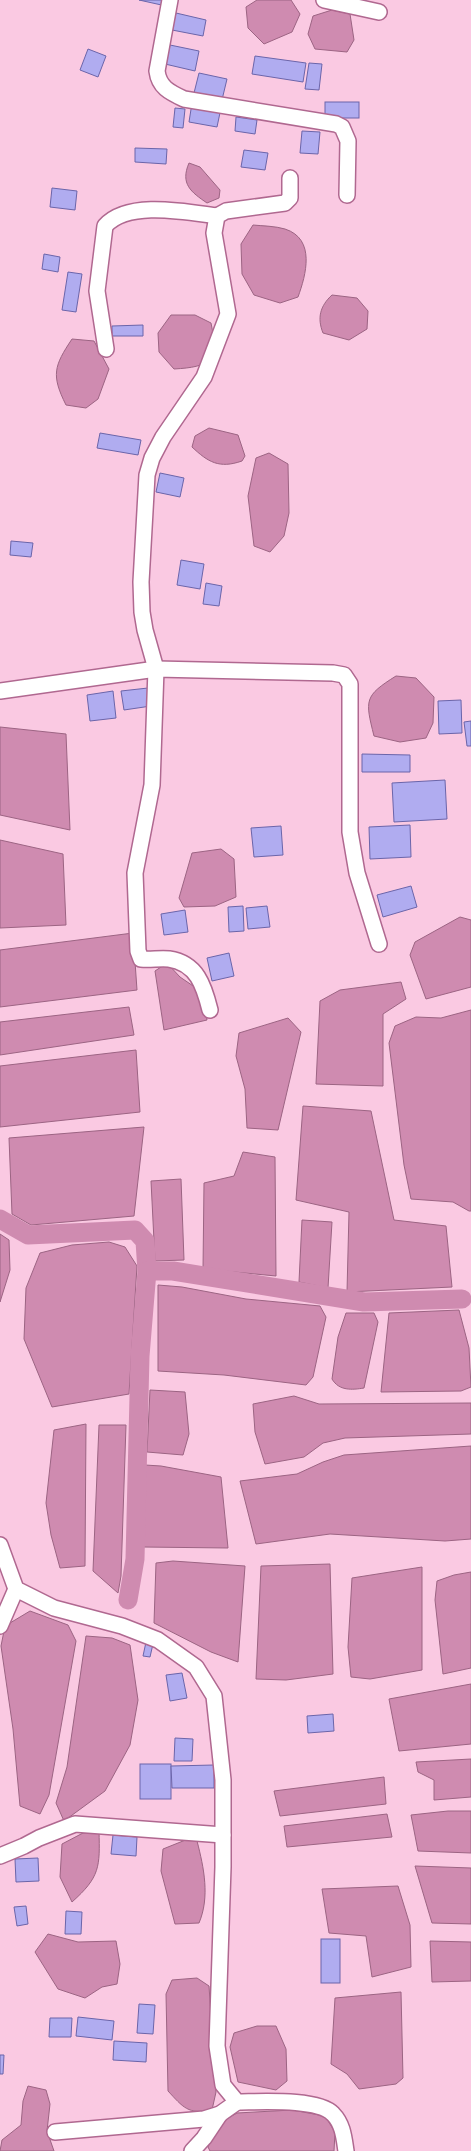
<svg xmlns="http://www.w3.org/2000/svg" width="471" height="2151" font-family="'PT Sans',sans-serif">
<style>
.water{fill:#cf8bb0;stroke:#9c6483}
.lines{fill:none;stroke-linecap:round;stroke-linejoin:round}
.canal{stroke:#cf8bb0;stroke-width:19}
.building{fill:#b0acf0;stroke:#6b65aa}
.minor-casing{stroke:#b06890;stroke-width:18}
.minor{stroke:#fff;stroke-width:15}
</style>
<rect width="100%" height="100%" fill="#fac9e2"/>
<!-- water -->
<g class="water">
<path d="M 257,0 L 291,0 L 300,14 L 292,32 L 264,44 L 248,28 L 246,7 Z"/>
<path d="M 332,10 L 350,14 L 354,40 L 347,52 L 315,49 L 308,34 L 313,16 Z"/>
<path d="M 189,163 L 200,167 L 220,190 L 219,198 L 207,203 C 191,192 180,184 189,163 Z"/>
<path d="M 253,225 C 263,226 275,226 285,229 C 316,239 306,275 298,297 L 280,303 L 254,295 L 242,274 L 241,244 Z"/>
<path d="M 332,295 L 357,298 L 368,311 L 367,329 L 349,340 L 323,333 C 317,318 320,306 332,295 Z"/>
<path d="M 171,315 L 195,315 L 211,323 C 219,361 210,367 174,369 L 159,352 L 158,333 Z"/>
<path d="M 72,339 L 94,341 L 109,369 L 98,399 L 86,408 L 66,405 C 51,375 54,366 72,339 Z"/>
<path d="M 209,428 L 238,435 L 245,456 L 242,461 C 219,469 208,462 192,447 L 195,436 Z"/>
<path d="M 269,453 L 288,464 L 289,513 L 284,536 L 270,552 L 254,546 L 248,496 L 256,458 Z"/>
<path d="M 396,676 L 416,678 L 434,697 L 433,723 L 426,738 L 400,742 L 374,736 C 365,700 364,696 396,676 Z"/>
<path d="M 0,727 L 66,734 L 70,830 L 0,815 Z"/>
<path d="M 0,840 L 63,854 L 66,925 L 0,928 Z"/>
<path d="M 221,849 L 234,859 L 236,897 L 215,906 L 184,907 L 179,898 L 192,853 Z"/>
<path d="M 460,917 L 471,920 L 471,987 L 426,999 L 410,955 L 415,942 Z"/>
<path d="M 133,933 L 137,990 L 0,1007 L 0,950 Z"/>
<path d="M 167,963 L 180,977 L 202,992 L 207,1020 L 164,1030 L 155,971 Z"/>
<path d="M 401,982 L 406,999 L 383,1014 L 383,1086 L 316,1084 L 320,1001 L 340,990 Z"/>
<path d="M 129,1007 L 134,1035 L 0,1055 L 0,1022 Z"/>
<path d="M 471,1010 L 471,1211 L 469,1211 L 453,1202 L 411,1199 L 404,1165 L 389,1043 L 395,1026 L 416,1017 L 441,1018 Z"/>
<path d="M 288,1018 L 301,1032 L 278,1130 L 247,1128 L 245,1089 L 236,1056 L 239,1033 Z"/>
<path d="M 136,1050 L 140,1112 L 0,1127 L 0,1066 Z"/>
<path d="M 303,1106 L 371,1111 L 394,1220 L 446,1226 L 452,1287 L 347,1292 L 349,1212 L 296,1200 Z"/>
<path d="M 144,1127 L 134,1216 L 31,1225 L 12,1214 L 9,1138 Z"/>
<path d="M 243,1152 L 275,1157 L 276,1276 L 203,1269 L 204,1183 L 234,1176 Z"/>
<path d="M 181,1179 L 184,1260 L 155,1261 L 151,1181 Z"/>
<path d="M 302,1220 L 332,1222 L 328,1288 L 299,1282 Z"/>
<path d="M 0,1234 L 9,1240 L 10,1270 L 0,1302 Z"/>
<path d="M 109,1242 L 125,1247 L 137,1266 L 129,1394 L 52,1407 L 24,1339 L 26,1288 L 40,1253 L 72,1245 Z"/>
<path d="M 158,1285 L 182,1287 L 246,1299 L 320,1306 L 326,1317 L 313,1377 L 306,1385 L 224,1375 L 158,1371 Z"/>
<path d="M 459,1310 L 469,1348 L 471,1387 L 461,1391 L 381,1392 L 389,1313 Z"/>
<path d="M 346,1313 L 374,1313 L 378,1322 L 364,1388 C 352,1390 339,1391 332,1379 L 338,1337 Z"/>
<path d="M 150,1390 L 185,1392 L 189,1434 L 183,1455 L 147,1452 Z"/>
<path d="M 294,1396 L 319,1404 L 471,1403 L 471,1434 L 345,1438 L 323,1443 L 304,1457 L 265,1464 L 255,1432 L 253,1404 Z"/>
<path d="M 86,1424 L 85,1566 L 60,1568 L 51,1535 L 46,1503 L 54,1430 Z"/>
<path d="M 99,1425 L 126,1425 L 121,1576 L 118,1593 L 93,1571 Z"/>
<path d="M 471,1446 L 471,1539 L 445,1541 L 330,1534 L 256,1544 L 240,1481 L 297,1474 L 323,1462 L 344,1455 Z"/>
<path d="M 145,1465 L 161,1466 L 221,1477 L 228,1548 L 143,1547 Z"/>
<path d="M 173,1561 L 245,1566 L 238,1662 L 211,1652 L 154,1623 L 156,1563 Z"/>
<path d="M 330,1564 L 333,1674 L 286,1680 L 256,1679 L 261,1566 Z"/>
<path d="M 422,1567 L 422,1670 L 370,1679 L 351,1677 L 348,1647 L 352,1578 Z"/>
<path d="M 471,1572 L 471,1668 L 443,1674 L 435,1600 L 437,1581 L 454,1575 Z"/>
<path d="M 30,1611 L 68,1625 L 76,1641 L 49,1795 L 40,1814 L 20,1806 L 13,1729 L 1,1646 L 5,1626 Z"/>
<path d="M 86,1636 L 112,1638 L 130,1645 L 138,1700 L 130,1745 L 105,1791 L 64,1821 L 56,1803 L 67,1767 Z"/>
<path d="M 471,1684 L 471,1744 L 399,1751 L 389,1699 Z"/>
<path d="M 471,1759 L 471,1797 L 434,1800 L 434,1780 L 418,1772 L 416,1762 Z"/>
<path d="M 384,1777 L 386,1804 L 280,1816 L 274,1791 Z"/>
<path d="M 448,1811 L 471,1811 L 471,1853 L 418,1851 L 411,1815 Z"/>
<path d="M 387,1814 L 392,1837 L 287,1847 L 284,1826 Z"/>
<path d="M 99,1831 C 100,1867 100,1877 72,1902 L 60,1877 L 62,1844 L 83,1833 Z"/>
<path d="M 188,1839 L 197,1841 C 204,1868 210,1897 199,1923 L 175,1924 L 161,1871 L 163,1849 Z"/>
<path d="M 415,1866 L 471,1868 L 471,1924 L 432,1923 Z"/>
<path d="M 398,1886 L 410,1925 L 411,1967 L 372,1977 L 366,1936 L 329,1933 L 322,1889 Z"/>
<path d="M 48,1934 L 78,1942 L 116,1941 L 120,1964 L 117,1984 L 102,1987 L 85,1998 L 58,1989 L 35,1952 Z"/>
<path d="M 430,1941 L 471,1942 L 471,1981 L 432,1982 Z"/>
<path d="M 197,1978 L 209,1986 L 216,2092 L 212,2110 C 188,2115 183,2107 168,2091 L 166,1994 L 172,1980 Z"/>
<path d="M 401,1992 L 403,2078 L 396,2084 L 359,2089 L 347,2074 L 331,2064 L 335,1998 Z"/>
<path d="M 257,2026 L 276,2026 L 286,2049 L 287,2081 L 276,2090 L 238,2082 L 230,2047 L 234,2033 Z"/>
<path d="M 28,2086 L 46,2090 L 50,2104 L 47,2131 L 54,2151 L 0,2151 L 2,2140 L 21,2125 L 23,2101 Z"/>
<path d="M 292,2110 L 325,2116 L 335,2132 L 334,2151 L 210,2151 L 208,2147 L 218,2124 L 237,2113 Z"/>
</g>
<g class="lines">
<!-- canal -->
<g class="canal">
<path d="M 0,1219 L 28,1235 L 135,1230 L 145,1241 L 147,1271 L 140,1356 L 135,1559 L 128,1600"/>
<path d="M 147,1271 L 173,1271 L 364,1302 L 462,1299"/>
</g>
</g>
<!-- building -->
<g class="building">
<path d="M 139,0 L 167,0 L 166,6 Z"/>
<path d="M 176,13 L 206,20 L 203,36 L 172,30 Z"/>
<path d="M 170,45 L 199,51 L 195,71 L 165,64 Z"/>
<path d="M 88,49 L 106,56 L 98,77 L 80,70 Z"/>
<path d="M 255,56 L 306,63 L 303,82 L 252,74 Z"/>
<path d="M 309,63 L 322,64 L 319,90 L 305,89 Z"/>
<path d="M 199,73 L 227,79 L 221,104 L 193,97 Z"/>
<rect x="325" y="102" width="34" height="16"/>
<path d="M 192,103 L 221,108 L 217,127 L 189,122 Z"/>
<path d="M 175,108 L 185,109 L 183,128 L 173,127 Z"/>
<path d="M 236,117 L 257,120 L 255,134 L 235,131 Z"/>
<path d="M 302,131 L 320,132 L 318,154 L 300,153 Z"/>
<path d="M 135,148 L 167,149 L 166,164 L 135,162 Z"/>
<path d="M 244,150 L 268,153 L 265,170 L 241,167 Z"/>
<path d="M 52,188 L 77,191 L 75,210 L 50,207 Z"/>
<path d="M 44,254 L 60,257 L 58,272 L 42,269 Z"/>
<path d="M 68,272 L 82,274 L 76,312 L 62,310 Z"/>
<path d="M 143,325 L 143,336 L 112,336 L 112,326 Z"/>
<path d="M 100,433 L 141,440 L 138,455 L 97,448 Z"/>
<path d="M 160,473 L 184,478 L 180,497 L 156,492 Z"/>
<path d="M 11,541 L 33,543 L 31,557 L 10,555 Z"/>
<path d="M 181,560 L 204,564 L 200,589 L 177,585 Z"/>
<path d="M 206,583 L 222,586 L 219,606 L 203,604 Z"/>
<path d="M 148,688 L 151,706 L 124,710 L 121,691 Z"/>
<path d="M 113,691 L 116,718 L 90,721 L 87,695 Z"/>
<path d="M 461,700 L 462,733 L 439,734 L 438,701 Z"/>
<path d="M 471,721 L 471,746 L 467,746 L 464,722 Z"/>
<path d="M 362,754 L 410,755 L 410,772 L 362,772 Z"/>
<path d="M 445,780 L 447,819 L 394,822 L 392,783 Z"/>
<path d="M 410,825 L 411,857 L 370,859 L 369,827 Z"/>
<path d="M 281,826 L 283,855 L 254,857 L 251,828 Z"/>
<path d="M 411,886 L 417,907 L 383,917 L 377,895 Z"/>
<path d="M 243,906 L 244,931 L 229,932 L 228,907 Z"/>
<path d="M 267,906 L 270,927 L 248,929 L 246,908 Z"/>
<path d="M 185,910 L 188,932 L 164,935 L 161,914 Z"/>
<path d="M 229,953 L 234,976 L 212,981 L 207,958 Z"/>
<path d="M 146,1642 L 153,1644 L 150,1657 L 143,1656 Z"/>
<path d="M 182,1673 L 187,1698 L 170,1701 L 166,1675 Z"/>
<path d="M 333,1714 L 334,1731 L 308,1733 L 307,1716 Z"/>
<path d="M 175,1738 L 193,1739 L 192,1761 L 174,1761 Z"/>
<rect x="140" y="1764" width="31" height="35"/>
<path d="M 214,1765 L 214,1788 L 172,1788 L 171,1766 Z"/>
<path d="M 113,1835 L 137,1837 L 136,1856 L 111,1854 Z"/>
<path d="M 38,1858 L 39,1881 L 16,1882 L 15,1859 Z"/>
<path d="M 26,1906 L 28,1924 L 17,1926 L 14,1907 Z"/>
<path d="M 66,1911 L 82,1912 L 81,1934 L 65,1934 Z"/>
<rect x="321" y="1939" width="19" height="44"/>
<path d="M 139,2004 L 155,2005 L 153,2034 L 137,2033 Z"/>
<path d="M 78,2017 L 114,2021 L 112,2040 L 76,2036 Z"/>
<path d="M 50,2018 L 72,2018 L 71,2037 L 49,2037 Z"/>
<path d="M 114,2041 L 147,2043 L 146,2062 L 113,2060 Z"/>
<path d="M 0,2055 L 4,2055 L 3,2074 L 0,2074 Z"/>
</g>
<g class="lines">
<defs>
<g id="minor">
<path d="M 170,0 L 157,71 C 159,87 169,92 184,99 L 336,124 L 342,127 L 348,141 L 347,195"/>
<path d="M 324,0 L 379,12"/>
<path d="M 106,349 L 97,291 L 105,226 C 128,200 186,212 217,216"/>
<path d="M 0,691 L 156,669 L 333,673 L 344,675 L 350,684 L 350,832 L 357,873 L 379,944"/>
<path d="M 210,1010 C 204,986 197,963 169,959 C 160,958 150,960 141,959 L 138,951 L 135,873 L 152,785 L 156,669 L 145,630 L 142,612 L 141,582 L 147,475 L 152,458 L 163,437 L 204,377 L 228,314 L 214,233 L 217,216 L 226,211 L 285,203 L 290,198 L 290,178"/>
<path d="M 0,1545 L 16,1589 L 54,1608 L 122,1626 L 158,1640 L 196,1667 L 214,1696 L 223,1780 L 223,1867 L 217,2046 L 223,2085 L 237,2102 C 259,2102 318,2098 333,2114 C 343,2124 344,2138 346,2151"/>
<path d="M 0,1626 L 16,1589"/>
<path d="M 0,1856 L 24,1846 L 39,1838 L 75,1824 L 223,1835"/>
<path d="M 55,2132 L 204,2119 L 220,2114 L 237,2102"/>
<path d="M 192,2151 L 204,2138 L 220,2114"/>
</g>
</defs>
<!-- minor casing -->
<use href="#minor" class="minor-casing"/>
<!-- minor -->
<use href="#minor" class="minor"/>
</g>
</svg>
